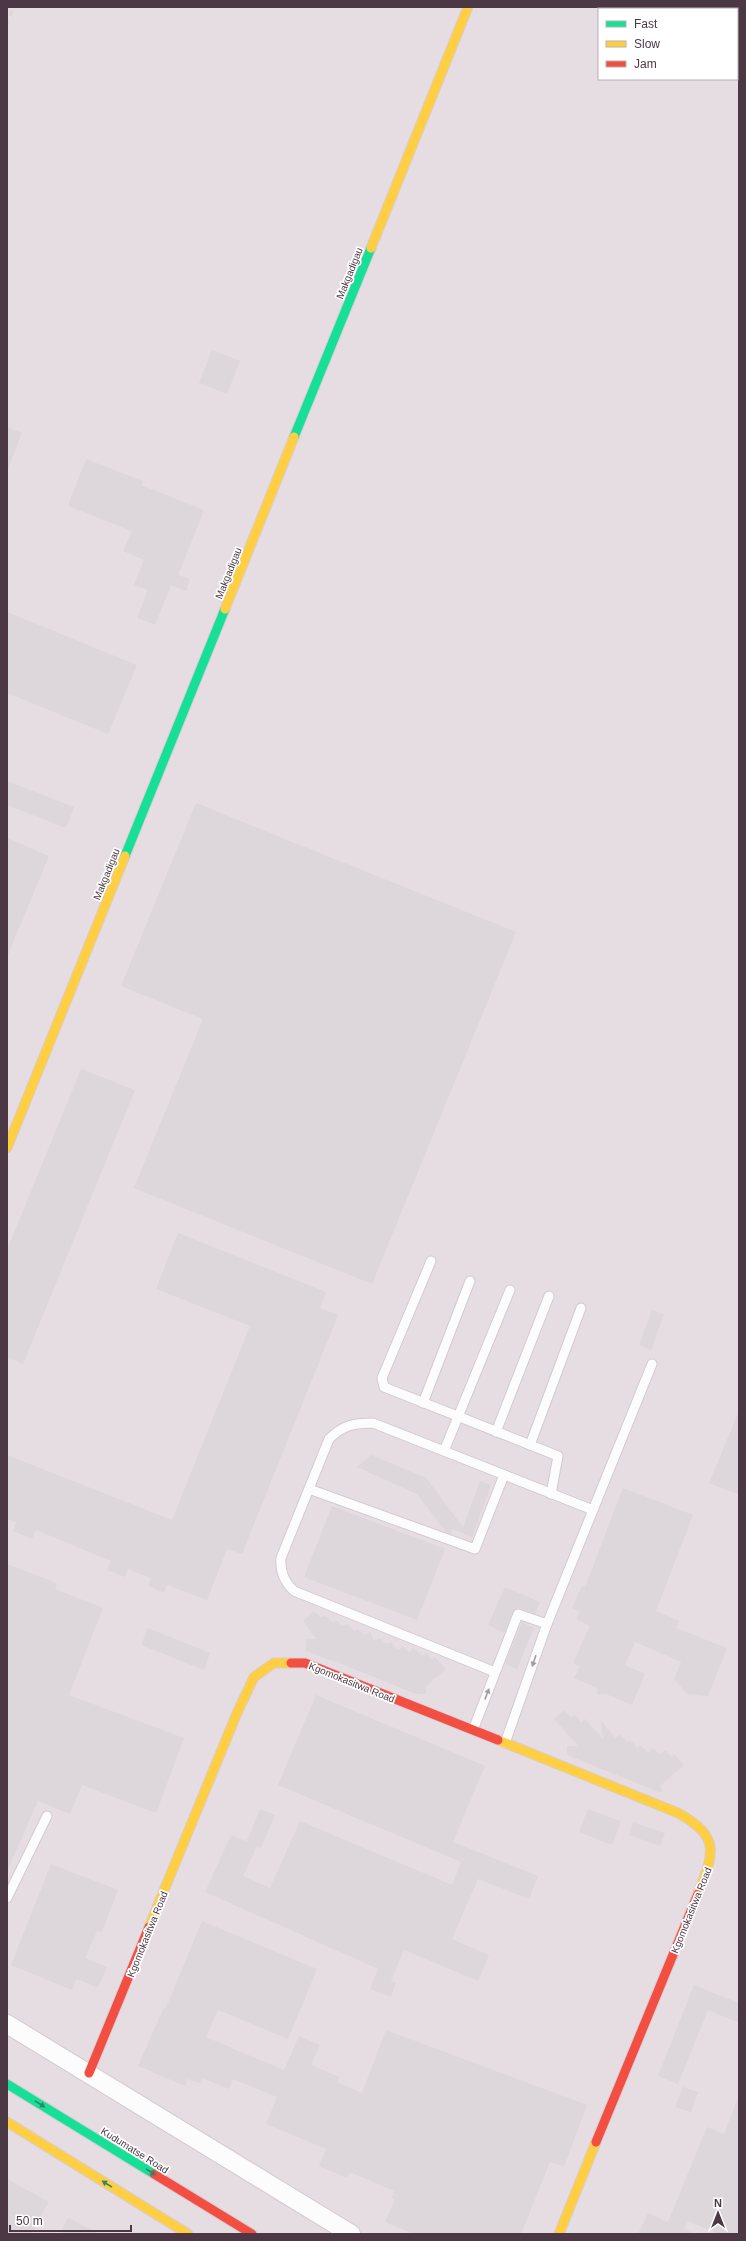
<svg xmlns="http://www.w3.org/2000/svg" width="746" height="2241" font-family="Arial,sans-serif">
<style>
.industrial{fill:#e6dde2;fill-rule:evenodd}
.building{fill:#ddd6da}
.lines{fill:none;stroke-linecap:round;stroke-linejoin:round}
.lane-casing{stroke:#d1cbcf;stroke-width:11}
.street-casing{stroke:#d1cbcf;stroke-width:20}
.fast-casing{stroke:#dbcbd3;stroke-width:11}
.slow-casing{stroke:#dbcbd3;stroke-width:11}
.jam-casing{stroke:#dbcbd3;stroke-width:11}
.lane{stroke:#fdfcfd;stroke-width:9}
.street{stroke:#fdfcfd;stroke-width:18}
.fast{stroke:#16e098;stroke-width:9}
.slow{stroke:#ffcf43;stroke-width:9}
.jam{stroke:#f24e42;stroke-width:9}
.rail{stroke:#dadada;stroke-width:3;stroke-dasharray:5 5;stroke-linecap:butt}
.oneway{fill:#a49aa0}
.oneway2{fill:#33846a}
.labels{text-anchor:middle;stroke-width:3.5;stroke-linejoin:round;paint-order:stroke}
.street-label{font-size:10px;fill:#4b3844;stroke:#fff}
</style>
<rect width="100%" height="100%" fill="#f3eef1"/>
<!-- industrial -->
<path class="industrial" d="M 7,7 L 739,7 L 739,2234 L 7,2234 ZM 599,9 L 737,9 L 737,79 L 599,79 Z"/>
<!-- building -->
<g class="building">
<path d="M 212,350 L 240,361 L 227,394 L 199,383 Z"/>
<path d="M 7,427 L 22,433 L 8,468 L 7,468 Z"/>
<path d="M 86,459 L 143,481 L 141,485 L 204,510 L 178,575 L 190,579 L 186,591 L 171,585 L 155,625 L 137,618 L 148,590 L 134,585 L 144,560 L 123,551 L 132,531 L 68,506 Z"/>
<path d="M 7,612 L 137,665 L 108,734 L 7,693 Z"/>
<path d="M 7,781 L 74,807 L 66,828 L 7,805 Z"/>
<path d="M 196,803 L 516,932 L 372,1284 L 134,1188 L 203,1019 L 121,986 Z"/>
<path d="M 7,838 L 49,856 L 7,957 Z"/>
<path d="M 81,1069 L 135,1090 L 23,1364 L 7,1357 L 7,1250 Z"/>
<path d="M 178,1233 L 326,1292 L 320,1308 L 338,1315 L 242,1554 L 227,1549 L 207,1600 L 167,1585 L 164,1593 L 148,1586 L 151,1578 L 128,1569 L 125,1577 L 107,1570 L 111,1561 L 36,1530 L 32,1539 L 13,1531 L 17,1522 L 7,1519 L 7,1455 L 172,1520 L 250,1326 L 156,1289 Z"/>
<path d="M 652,1310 L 664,1314 L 651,1350 L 639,1345 Z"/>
<path d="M 739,1411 L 739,1495 L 709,1483 Z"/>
<path d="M 371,1455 L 426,1478 L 463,1527 L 480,1481 L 491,1485 L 472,1537 L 452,1529 L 450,1534 L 446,1532 L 417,1494 L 357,1467 Z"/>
<path d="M 623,1488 L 693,1515 L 656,1611 L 679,1621 L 676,1628 L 727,1648 L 708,1696 L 687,1694 L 674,1679 L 681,1662 L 635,1642 L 625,1665 L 645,1674 L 632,1705 L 606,1694 L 598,1695 L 597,1688 L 574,1678 L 580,1666 L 573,1663 L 590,1626 L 576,1619 L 580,1611 L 572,1608 L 582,1586 L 585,1587 Z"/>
<path d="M 332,1506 L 445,1549 L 417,1620 L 304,1577 Z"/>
<path d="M 7,1564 L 57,1583 L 55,1589 L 103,1608 L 69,1695 L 184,1738 L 156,1813 L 82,1785 L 70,1814 L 38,1801 L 7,1871 Z"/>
<path d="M 505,1587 L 540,1602 L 535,1614 L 520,1608 L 514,1610 L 504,1633 L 488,1625 Z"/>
<path d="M 314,1611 L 320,1617 L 326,1616 L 333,1623 L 336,1620 L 342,1626 L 348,1624 L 354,1631 L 358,1629 L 364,1635 L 370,1632 L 374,1641 L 380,1638 L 386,1644 L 391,1642 L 398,1650 L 403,1646 L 409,1652 L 414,1648 L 422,1656 L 426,1653 L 432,1660 L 435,1657 L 446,1669 L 426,1686 L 426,1694 L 416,1694 L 339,1663 L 339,1661 L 335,1662 L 306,1651 L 306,1639 L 316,1639 L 303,1621 Z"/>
<path d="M 522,1622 L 534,1628 L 517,1669 L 505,1664 Z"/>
<path d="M 148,1628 L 210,1653 L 204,1670 L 141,1645 Z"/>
<path d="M 316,1695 L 485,1766 L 453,1842 L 538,1876 L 529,1899 L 478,1879 L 452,1939 L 489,1955 L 478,1981 L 404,1950 L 391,1981 L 396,1983 L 391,1997 L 370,1989 L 378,1969 L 205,1892 L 231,1835 L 257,1846 L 243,1876 L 270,1888 L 300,1821 L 452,1885 L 461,1862 L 278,1785 Z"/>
<path d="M 564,1710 L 571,1718 L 575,1715 L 581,1722 L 585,1719 L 603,1739 L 601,1721 L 615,1738 L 620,1734 L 627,1742 L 631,1741 L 638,1748 L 641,1745 L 648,1753 L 653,1748 L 660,1755 L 665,1750 L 671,1757 L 674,1754 L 684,1765 L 661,1785 L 662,1792 L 659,1792 L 567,1755 L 567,1746 L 578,1746 L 554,1719 Z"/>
<path d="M 260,1809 L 275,1815 L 261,1848 L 247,1841 Z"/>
<path d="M 588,1809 L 621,1821 L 612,1845 L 579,1832 Z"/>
<path d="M 633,1822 L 665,1833 L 660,1846 L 629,1835 Z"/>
<path d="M 51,1864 L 118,1890 L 102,1932 L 97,1931 L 85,1958 L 107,1967 L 98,1988 L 76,1979 L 72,1990 L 11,1965 Z"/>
<path d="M 202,1921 L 317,1969 L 288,2039 L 218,2010 L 206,2037 L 284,2070 L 299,2036 L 320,2045 L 311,2065 L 340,2077 L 337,2082 L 362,2093 L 386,2030 L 587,2105 L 564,2167 L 550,2162 L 521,2234 L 413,2234 L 385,2222 L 395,2199 L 392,2198 L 394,2191 L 350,2172 L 347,2178 L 319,2166 L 326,2149 L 266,2124 L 277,2097 L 233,2079 L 229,2089 L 202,2078 L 200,2083 L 188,2079 L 185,2086 L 138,2066 L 164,2007 L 166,2008 Z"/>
<path d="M 694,1985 L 739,2003 L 739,2023 L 708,2010 L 678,2084 L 658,2076 Z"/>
<path d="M 683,2087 L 698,2092 L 691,2112 L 675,2107 Z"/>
<path d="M 738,2098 L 739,2234 L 719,2234 L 688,2221 L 684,2229 L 695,2234 L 638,2234 L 648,2213 L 668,2222 L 707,2127 L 724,2134 Z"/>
<path d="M 7,2179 L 49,2202 L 31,2234 L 7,2234 Z"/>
<path d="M 68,2218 L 100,2234 L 60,2234 Z"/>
</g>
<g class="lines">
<defs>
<g id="lane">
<path d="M 431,1261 L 382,1378 L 384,1387 L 558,1456 L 551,1494"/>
<path d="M 423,1403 L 470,1281"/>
<path d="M 496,1432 L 549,1296"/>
<path d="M 530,1445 L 581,1308"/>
<path d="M 444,1451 L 510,1290"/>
<path d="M 309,1489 L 475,1549 L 504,1475"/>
<path d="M 495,1672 L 294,1591 C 284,1581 280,1572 281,1558 L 329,1439 C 343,1425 354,1423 373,1423 L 593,1510"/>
<path d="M 473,1730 L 518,1614 L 547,1624"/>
<path d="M 505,1743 L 547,1624 L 652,1364"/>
<path d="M 7,1898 L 47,1816"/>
</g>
<path id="street" d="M 7,2024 L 351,2234"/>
<g id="fast">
<path d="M 294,437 L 371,248"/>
<path d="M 125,856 L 225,609"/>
<path d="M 7,2084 L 154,2174"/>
</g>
<g id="slow">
<path d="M 371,248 L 468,7"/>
<path d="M 225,609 L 294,437"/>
<path d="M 7,1148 L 125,856"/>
<path d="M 498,1740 L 678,1813 C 721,1837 714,1853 698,1894"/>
<path d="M 149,1927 L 237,1713 L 254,1677 L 274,1663 L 291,1663"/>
<path d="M 7,2122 L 188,2234"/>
<path d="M 559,2234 L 596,2142"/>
</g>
<g id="jam">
<path d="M 291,1663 L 305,1663 L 498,1740"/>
<path d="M 89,2073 L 149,1927"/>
<path d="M 596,2142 L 698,1894"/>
<path d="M 154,2174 L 252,2234"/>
</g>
</defs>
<!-- lane casing -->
<use href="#lane" class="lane-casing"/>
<!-- street casing -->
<use href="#street" class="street-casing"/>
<!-- fast casing -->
<use href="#fast" class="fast-casing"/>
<!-- slow casing -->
<use href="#slow" class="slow-casing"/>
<!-- jam casing -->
<use href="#jam" class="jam-casing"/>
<!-- lane -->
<use href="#lane" class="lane"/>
<!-- street -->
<use href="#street" class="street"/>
<!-- fast -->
<use href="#fast" class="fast"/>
<!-- slow -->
<use href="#slow" class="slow"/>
<!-- jam -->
<use href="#jam" class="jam"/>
<!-- rail -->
<path class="rail" d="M 7,25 L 13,7"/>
</g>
<!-- one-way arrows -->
<defs><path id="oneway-solid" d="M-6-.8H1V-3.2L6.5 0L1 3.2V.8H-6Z"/></defs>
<g class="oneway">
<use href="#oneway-solid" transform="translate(534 1661) rotate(109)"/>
<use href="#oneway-solid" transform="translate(487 1694) rotate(-69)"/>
</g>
<g class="oneway2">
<use href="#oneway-solid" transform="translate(40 2104) rotate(32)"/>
<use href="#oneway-solid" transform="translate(151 2172) rotate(32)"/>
<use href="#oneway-solid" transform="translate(107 2184) rotate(-148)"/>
</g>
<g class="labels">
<!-- street labels -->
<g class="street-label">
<text transform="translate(349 273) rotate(-68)" y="4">Makgadigau</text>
<text transform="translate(228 573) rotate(-68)" y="4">Makgadigau</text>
<text transform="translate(106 874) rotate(-68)" y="4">Makgadigau</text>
<text transform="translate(352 1682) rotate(22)" y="4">Kgomokasitwa Road</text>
<text transform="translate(691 1910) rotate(-68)" y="4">Kgomokasitwa Road</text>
<text transform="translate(147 1934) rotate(-68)" y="4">Kgomokasitwa Road</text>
<text transform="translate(135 2150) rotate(32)" y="4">Kudumatse Road</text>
</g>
</g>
<!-- border -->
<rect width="746" height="2241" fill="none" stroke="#4b3844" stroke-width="16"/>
<!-- legend -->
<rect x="598" y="8" width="140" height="72" fill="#ffffff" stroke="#b7afb4"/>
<rect x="606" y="21" width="20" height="6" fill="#16e098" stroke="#b7afb4"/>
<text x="634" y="28" font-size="12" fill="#4b3844">Fast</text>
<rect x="606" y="41" width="20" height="6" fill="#ffcf43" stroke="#b7afb4"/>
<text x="634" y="48" font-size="12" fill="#4b3844">Slow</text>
<rect x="606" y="61" width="20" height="6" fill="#f24e42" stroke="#b7afb4"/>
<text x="634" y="68" font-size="12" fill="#4b3844">Jam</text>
<!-- north arrow -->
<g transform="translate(718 2213)" stroke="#ffffff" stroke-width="3" paint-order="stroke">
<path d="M0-3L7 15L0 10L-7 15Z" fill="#4b3844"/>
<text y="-6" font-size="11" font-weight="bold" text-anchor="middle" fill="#4b3844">N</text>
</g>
<!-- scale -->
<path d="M10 2225v6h121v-6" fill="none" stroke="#4b3844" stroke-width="2"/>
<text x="16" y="2225" font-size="12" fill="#4b3844" stroke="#ffffff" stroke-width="3" paint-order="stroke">50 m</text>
</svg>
